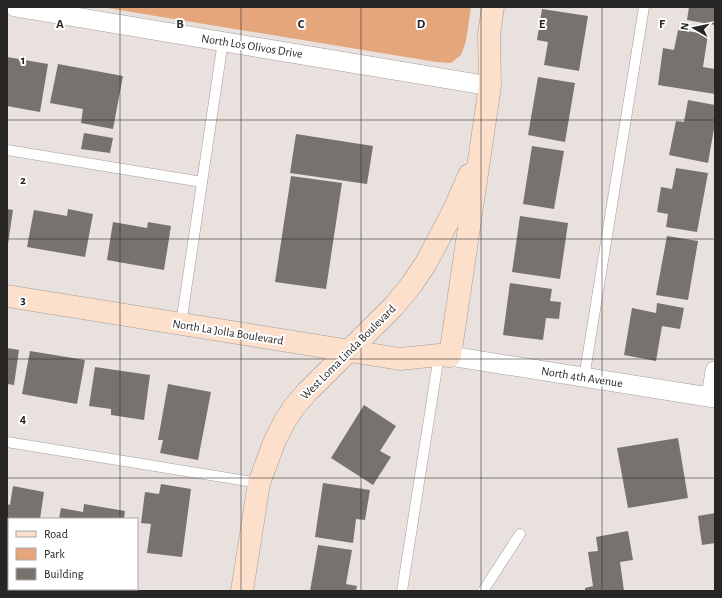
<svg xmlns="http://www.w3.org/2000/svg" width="722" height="598" font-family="'Alegreya Sans',sans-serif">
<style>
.green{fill:#e5a67c}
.building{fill:#78726e}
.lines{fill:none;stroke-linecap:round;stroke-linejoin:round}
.lane-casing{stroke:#a39d99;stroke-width:11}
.street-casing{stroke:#a39d99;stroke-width:20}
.secondary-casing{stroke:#a39d99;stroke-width:23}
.lane{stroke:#fff;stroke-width:10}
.street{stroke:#fff;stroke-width:19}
.secondary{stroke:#fce0cb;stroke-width:22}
.grid{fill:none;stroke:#282624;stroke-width:1;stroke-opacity:0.55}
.labels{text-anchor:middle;stroke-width:4;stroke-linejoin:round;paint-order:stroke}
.street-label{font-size:12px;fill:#282624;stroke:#fff}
.grid-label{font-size:13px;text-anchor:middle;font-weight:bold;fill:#282624;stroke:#fff;stroke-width:4;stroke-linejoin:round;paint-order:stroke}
</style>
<rect width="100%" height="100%" fill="#e8e1dd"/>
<!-- green -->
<path class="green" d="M 101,7 L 471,7 L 466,41 L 461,55 L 451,63 L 436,62 Z"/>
<!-- building -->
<g class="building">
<path d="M 689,7 L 715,7 L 715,25 L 687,20 Z"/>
<path d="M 542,9 L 588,16 L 579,71 L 544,65 L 548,42 L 537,40 Z"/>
<path d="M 678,30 L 708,34 L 703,67 L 715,69 L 715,94 L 658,85 L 663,48 L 674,50 Z"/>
<path d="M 7,57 L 48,64 L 40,112 L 7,106 Z"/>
<path d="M 58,64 L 123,76 L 113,129 L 81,123 L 83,109 L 50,103 Z"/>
<path d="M 538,77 L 575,83 L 565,142 L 528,135 Z"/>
<path d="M 688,100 L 715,105 L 715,123 L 708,163 L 669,155 L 676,121 L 684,122 Z"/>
<path d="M 84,133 L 113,138 L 110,153 L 81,149 Z"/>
<path d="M 296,134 L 373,146 L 367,184 L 290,173 Z"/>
<path d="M 532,146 L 564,151 L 554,209 L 523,204 Z"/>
<path d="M 676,168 L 708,173 L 697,232 L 666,227 L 668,214 L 657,212 L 661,187 L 672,189 Z"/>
<path d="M 291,176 L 342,183 L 326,289 L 275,282 Z"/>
<path d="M 7,209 L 13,210 L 8,244 L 7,244 Z"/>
<path d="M 68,209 L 93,214 L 85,257 L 27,247 L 34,210 L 67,216 Z"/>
<path d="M 520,216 L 568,223 L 560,279 L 512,272 Z"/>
<path d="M 113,222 L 147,228 L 148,222 L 171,226 L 164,270 L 107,260 Z"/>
<path d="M 667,236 L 698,241 L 688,300 L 656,295 Z"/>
<path d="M 510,283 L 552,289 L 550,301 L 561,302 L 559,319 L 546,318 L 543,340 L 503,335 Z"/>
<path d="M 657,303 L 684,308 L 680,329 L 662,326 L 656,361 L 624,355 L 632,308 L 656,313 Z"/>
<path d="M 7,348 L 19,350 L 14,385 L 7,384 Z"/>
<path d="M 30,351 L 85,360 L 77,404 L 22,394 Z"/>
<path d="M 95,367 L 150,375 L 144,420 L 111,415 L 111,409 L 89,406 Z"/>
<path d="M 168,384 L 211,392 L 198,460 L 160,453 L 163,440 L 158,440 Z"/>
<path d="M 364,405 L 396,426 L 380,451 L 391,457 L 373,485 L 331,458 Z"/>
<path d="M 678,438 L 688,498 L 628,508 L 617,448 Z"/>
<path d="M 323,483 L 370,490 L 365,520 L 356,519 L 353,543 L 315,537 Z"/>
<path d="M 161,484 L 191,489 L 182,557 L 147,553 L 151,524 L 141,523 L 145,492 L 159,494 Z"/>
<path d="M 13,486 L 44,492 L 40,519 L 9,519 L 9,536 L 7,536 L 7,504 L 10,505 Z"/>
<path d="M 84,504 L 125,511 L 124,519 L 59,519 L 61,508 L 83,512 Z"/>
<path d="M 715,513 L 715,543 L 702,545 L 698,516 Z"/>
<path d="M 628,531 L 633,560 L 620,562 L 624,591 L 585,591 L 585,588 L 593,586 L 588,552 L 598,551 L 596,537 Z"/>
<path d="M 318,545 L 352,550 L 346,584 L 357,586 L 356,591 L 310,591 Z"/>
</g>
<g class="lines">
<defs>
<g id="lane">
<path d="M 7,150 L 202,182"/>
<path d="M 181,324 L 223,41"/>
<path d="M 584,378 L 644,7"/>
<path d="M 7,442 L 259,483"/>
<path d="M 402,591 L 439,355"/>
<path d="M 483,591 L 520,534"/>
</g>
<g id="street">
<path d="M 15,7 L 490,86"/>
<path d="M 450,356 L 715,398"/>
<path d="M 711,397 L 715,371"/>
<path d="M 7,584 L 9,584"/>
<path d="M 38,589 L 50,591"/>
</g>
<g id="secondary">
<path d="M 7,296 L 400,359 L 439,355 L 450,356 L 490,86 L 489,34 L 493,7"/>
<path d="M 242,591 L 259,483 L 275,440 L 285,421 L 294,407 L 307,392 L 394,306 L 412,284 L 426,263 L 453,212 L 469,175"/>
</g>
</defs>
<!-- lane casing -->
<use href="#lane" class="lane-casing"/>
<!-- street casing -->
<use href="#street" class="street-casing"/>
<!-- secondary casing -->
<use href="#secondary" class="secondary-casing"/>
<!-- lane -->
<use href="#lane" class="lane"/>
<!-- street -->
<use href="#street" class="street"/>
<!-- secondary -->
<use href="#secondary" class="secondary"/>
</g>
<!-- grid -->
<path class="grid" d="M 120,7 L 120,519M 241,7 L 241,591M 361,7 L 361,591M 481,7 L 481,591M 602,7 L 602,591M 7,120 L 715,120M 7,239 L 715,239M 7,359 L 715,359M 7,478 L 715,478M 120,589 L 120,591"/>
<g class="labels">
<!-- street labels -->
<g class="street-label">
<text transform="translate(252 46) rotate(9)" y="4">North Los Olivos Drive</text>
<text transform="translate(228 332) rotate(9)" y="4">North La Jolla Boulevard</text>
<text transform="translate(348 352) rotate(-45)" y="4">West Loma Linda Boulevard</text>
<text transform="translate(582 377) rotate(9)" y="4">North 4th Avenue</text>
</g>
</g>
<g class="grid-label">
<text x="60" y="28">A</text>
<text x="180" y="28">B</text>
<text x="301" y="28">C</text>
<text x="421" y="28">D</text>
<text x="542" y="28">E</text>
<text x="662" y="28">F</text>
<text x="23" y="64">1</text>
<text x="23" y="184">2</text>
<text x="23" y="304">3</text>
<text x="23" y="423">4</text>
</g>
<!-- border -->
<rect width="722" height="598" fill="none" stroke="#282624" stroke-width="16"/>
<!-- legend -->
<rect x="8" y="518" width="130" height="72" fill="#ffffff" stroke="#a9a8a7"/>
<rect x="16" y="531" width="20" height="6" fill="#fce0cb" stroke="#a9a8a7"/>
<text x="44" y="538" font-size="12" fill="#282624">Road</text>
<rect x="16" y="548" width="20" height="12" fill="#e5a67c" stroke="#a9a8a7"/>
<text x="44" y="558" font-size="12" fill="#282624">Park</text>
<rect x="16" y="568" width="20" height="12" fill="#78726e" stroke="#a9a8a7"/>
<text x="44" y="578" font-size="12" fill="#282624">Building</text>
<!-- north arrow -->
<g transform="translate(694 28) rotate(279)" stroke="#ffffff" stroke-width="3" paint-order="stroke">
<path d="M0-3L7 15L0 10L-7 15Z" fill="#282624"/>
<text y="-6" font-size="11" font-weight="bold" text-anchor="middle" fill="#282624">N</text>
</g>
</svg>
